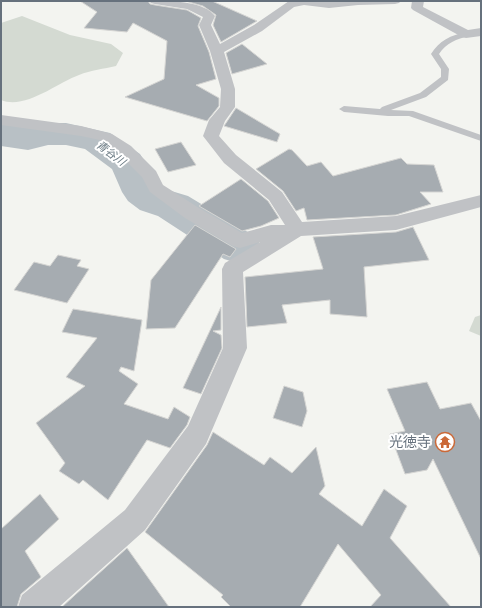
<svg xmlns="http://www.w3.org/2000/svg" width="482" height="608" font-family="'Fira Sans Condensed','Noto Sans JP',sans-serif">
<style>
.green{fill:#d4dad2}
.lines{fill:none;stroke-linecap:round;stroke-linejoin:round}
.river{fill:#b8c0c5;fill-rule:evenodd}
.building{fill:#a6acb1;stroke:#d5d5d3}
.lane{fill:#c0c2c5;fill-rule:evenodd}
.street{fill:#c0c2c5;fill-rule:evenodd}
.labels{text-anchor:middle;stroke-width:4;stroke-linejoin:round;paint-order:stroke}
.far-water-label{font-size:11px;font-style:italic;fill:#687881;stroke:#fff}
.near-poi-label{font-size:14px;fill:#66717d;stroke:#fff;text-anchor:end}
</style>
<rect width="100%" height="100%" fill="#f3f4f0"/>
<!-- green -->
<g class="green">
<path d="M 22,16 L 70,35 L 111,44 L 123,53 L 116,66 C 104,69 91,70 79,75 C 57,83 25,110 1,100 L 1,23 Z"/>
<path d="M 481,315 L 481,336 L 469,331 L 475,317 Z"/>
</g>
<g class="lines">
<!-- river -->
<path class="river" d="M 48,123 L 66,123 L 110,133 L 140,154 L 159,184 L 168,190 L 188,196 L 256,237 L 262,248 L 256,259 L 240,264 L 224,259 L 158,216 L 140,210 L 128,201 L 122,192 L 112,169 L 85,149 L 66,145 L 48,145 L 28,150 L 1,146 L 1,124 L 28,128 Z"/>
</g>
<!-- building -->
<g class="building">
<path d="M 80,1 L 148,1 L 150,4 L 155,5 L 187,10 L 201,18 L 198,26 L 209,52 L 216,79 L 196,85 L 219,98 L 219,106 L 207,121 L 125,97 L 164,79 L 167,41 L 133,23 L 127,32 L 84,28 L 97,12 Z"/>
<path d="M 185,1 L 212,1 L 257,21 L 221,42 L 213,25 L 216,15 L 203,6 Z"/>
<path d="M 242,44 L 267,64 L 232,74 L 226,53 Z"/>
<path d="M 236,108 L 280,134 L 277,142 L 224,126 Z"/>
<path d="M 181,142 L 196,165 L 168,172 L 155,149 Z"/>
<path d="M 289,149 L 292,150 L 307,166 L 321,162 L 333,176 L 401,158 L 407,164 L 434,165 L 443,192 L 420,192 L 431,204 L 396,215 L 307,220 L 304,208 L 296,211 L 283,191 L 256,169 Z"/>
<path d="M 241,179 L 268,201 L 279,218 L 261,226 L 242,231 L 199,206 Z"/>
<path d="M 195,225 L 236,249 L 230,257 L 223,254 L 175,328 L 146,329 L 151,280 Z"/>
<path d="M 413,227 L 429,260 L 364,267 L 367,317 L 330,314 L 330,300 L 282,305 L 287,323 L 247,327 L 245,277 L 323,269 L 313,237 L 396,232 Z"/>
<path d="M 58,255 L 81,260 L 77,266 L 89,269 L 67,303 L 14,290 L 34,262 L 50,266 Z"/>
<path d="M 221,307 L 221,330 L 213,331 L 221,335 L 222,348 L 201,394 L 183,388 Z"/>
<path d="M 73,309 L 142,320 L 134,371 L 121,367 L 119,371 L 138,384 L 124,404 L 168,419 L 174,407 L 190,417 L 187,425 L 170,448 L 147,440 L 108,500 L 83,480 L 79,484 L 59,471 L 65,463 L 36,423 L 85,386 L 66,377 L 97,338 L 62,332 Z"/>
<path d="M 427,382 L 440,409 L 471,403 L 481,421 L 481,559 L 433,459 L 427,470 L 405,474 L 390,434 L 405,431 L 387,389 Z"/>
<path d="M 284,386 L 303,392 L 307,411 L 302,427 L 273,418 Z"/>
<path d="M 213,432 L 264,465 L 270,457 L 292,473 L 316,447 L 325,486 L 319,494 L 362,526 L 384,489 L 407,506 L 390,538 L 451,607 L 370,607 L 381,595 L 338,544 L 300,607 L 231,607 L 221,597 L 223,595 L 145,532 L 207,445 Z"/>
<path d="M 40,494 L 59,519 L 25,551 L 41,577 L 21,594 L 17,607 L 1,607 L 1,529 Z"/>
<path d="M 127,548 L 169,607 L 62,607 L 75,595 Z"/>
</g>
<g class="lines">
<!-- lane -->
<path class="lane" d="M 466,32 L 469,32 L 469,36 C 457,39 446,43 439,54 L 449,69 L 448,80 L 426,97 L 391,110 L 413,111 L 481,135 L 481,141 L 409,116 L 388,116 L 344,112 L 339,109 L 344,106 L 380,109 L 382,107 L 420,93 L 441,77 L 441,69 L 431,54 C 439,41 451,35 466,32 Z"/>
<!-- street -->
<g class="street">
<path d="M 149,1 C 168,1 203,0 215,16 L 211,25 L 220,44 L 254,25 L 289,1 L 401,1 L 399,3 L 395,4 L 358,5 L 329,8 L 304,5 L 294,7 L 262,31 L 224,52 L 235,89 L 235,107 L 225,121 L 219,136 L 236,155 L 282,192 L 302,222 L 396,216 L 481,195 L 481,207 L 396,230 L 301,236 L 243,272 L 247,348 L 206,444 L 145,530 L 59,607 L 18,607 L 22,595 L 125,510 L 188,426 L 223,348 L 222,269 L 225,263 L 260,242 L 240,248 L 233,246 L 185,218 L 150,192 L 142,177 L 119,154 L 100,140 L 81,136 L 1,125 L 1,115 L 81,126 L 112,134 L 131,146 L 156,171 L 163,185 L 199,208 L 242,233 L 271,225 L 285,225 L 269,200 L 224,163 L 203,136 L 209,120 L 220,107 L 221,89 L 210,51 L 199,25 L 203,17 L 187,9 L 155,4 L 151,3 Z"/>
<path d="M 412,1 L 424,1 L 423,7 L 468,30 L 481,28 L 481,36 L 466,38 L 462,37 L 413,10 L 411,8 Z"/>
</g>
</g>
<!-- icons -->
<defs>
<symbol id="temple-ring" viewBox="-11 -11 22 22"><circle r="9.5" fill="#fff" stroke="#cb6938" stroke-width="1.5"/><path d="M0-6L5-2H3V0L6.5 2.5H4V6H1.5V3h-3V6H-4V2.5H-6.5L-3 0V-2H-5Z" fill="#cb6938"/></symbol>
</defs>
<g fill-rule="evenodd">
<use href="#temple-ring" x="434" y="431" width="22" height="22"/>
</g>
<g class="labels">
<!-- far-water labels -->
<g class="far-water-label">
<text transform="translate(111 153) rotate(37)" y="4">青谷川</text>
</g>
<!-- near-poi labels -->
<g class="near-poi-label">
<text x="431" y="447">光徳寺</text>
</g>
</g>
<!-- border -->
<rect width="482" height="608" fill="none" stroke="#66717d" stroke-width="4"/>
</svg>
